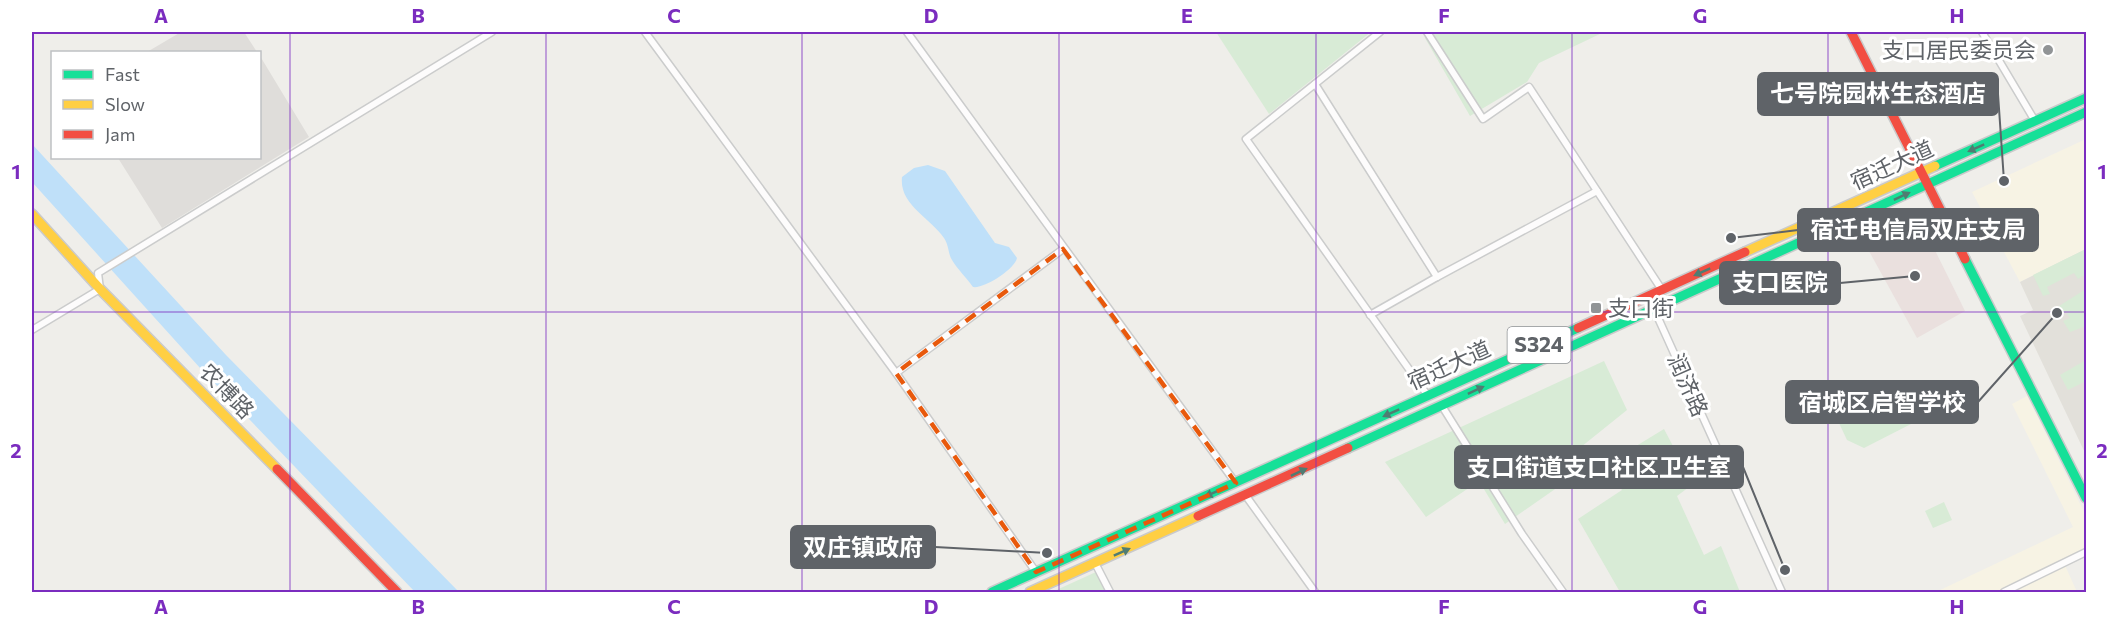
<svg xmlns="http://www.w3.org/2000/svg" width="2118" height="624" font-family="Commissioner,'Noto Sans SC',sans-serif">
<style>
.commercial{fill:#f7f3e4}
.industrial{fill:#dfddda}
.education{fill:#e2e0da}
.medical{fill:#eae0de}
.green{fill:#d8ebd6}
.water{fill:#bfe0f9}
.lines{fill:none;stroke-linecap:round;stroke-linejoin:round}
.street-casing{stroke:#cbcccc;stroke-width:9}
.fast-casing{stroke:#cacacb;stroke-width:12}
.slow-casing{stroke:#cacacb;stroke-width:12}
.jam-casing{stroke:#cacacb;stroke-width:12}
.street{stroke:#fdfcfc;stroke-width:6}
.fast{stroke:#16e098;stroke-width:9}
.slow{stroke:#ffcf43;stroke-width:9}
.jam{stroke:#f24e42;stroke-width:9}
.oneway{fill:#507c72}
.marked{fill:none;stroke:#e8590c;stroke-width:4.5;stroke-dasharray:12 8;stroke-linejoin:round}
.grid{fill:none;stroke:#7b2cbf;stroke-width:1.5;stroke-opacity:0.55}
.poi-dot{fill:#919496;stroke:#fff;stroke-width:2}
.labels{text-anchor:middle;stroke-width:6;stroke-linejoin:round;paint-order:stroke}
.shield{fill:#fff;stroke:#8f9295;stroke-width:1.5}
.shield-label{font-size:21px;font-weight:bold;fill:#5f6368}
.poi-label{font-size:22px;fill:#5f6368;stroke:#fff;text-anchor:end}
.street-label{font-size:22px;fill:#5f6368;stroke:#fff}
.leader{fill:none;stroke:#5f6368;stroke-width:2}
.callout-dot{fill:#5f6368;stroke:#fff;stroke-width:2}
.callout{fill:#5f6368;stroke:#5f6368;stroke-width:2}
.callout-label{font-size:24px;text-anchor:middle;font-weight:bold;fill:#fff}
.neatline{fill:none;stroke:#7b2cbf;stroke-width:2}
.grid-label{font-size:20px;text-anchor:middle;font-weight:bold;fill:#7b2cbf}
</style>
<rect width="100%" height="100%" fill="#efeeea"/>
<!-- commercial -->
<g class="commercial">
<path d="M 2086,139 L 2086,249 L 2020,282 L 1972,192 Z"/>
<path d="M 2027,396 L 2086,516 L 2086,549 L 2063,561 L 2077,592 L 1936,592 L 2073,527 L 2012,404 Z"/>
</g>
<!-- industrial -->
<g class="industrial">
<path d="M 181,32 L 244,32 L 257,52 L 147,52 Z"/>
<path d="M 260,56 L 309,137 L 162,228 L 118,158 L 260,158 Z"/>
</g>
<!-- education -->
<path class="education" d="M 2086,249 L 2086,455 L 2020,316 L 2033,310 L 2020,282 Z"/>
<!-- medical -->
<path class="medical" d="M 1918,216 L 1965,311 L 1917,338 L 1864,242 Z"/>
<!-- green -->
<g class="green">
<path d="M 1216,32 L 1371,32 L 1269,114 Z"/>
<path d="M 1435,32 L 1601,32 L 1602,33 L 1539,63 L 1527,82 L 1470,116 L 1425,38 Z"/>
<path d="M 2086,249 L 2086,274 L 2078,279 L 2074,273 L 2047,287 L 2050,294 L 2043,296 L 2033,275 Z"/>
<path d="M 2086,289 L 2086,326 L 2070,332 L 2063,321 L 2070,318 L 2066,312 L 2061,315 L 2059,306 Z"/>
<path d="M 2086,360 L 2086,381 L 2068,390 L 2060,375 Z"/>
<path d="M 1604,361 L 1627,410 L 1581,447 L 1591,464 L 1505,524 L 1479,481 L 1426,517 L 1385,462 Z"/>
<path d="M 1897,396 L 1911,424 L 1864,448 L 1847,440 L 1839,423 Z"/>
<path d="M 1664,429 L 1693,484 L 1677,496 L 1704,555 L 1721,546 L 1740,592 L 1620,592 L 1578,519 L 1622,490 L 1605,465 Z"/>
<path d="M 1944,502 L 1952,520 L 1933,528 L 1925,511 Z"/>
<path d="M 1096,572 L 1106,592 L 1052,592 Z"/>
</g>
<!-- water -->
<g class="water">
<path d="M 32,144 L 226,355 L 459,592 L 415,592 L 201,369 L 32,182 Z"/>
<path d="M 928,165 L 945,171 L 995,243 L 1009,247 L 1017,258 C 1015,269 984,289 973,287 C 967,278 958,270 952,260 C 948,254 949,245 944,238 C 931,218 899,205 902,177 L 914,168 Z"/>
</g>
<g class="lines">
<defs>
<g id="street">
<path d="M 645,32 L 896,373 L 1036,572"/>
<path d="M 907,32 L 1235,482"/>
<path d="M 1380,32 L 1246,139 L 1428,396"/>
<path d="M 1427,32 L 1483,119 L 1529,87 L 1662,290"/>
<path d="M 1982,32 L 2035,121"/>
<path d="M 1315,84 L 1437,277 L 1370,315"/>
<path d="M 1437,277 L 1597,191"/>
<path d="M 1654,309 L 1782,592"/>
<path d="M 32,330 L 100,289 L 98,273 L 492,32"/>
<path d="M 896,373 L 1063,249"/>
<path d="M 1442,406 L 1522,534 L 1563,592"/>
<path d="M 1246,496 L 1315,592"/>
<path d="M 1095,563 L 1110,592"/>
<path d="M 2004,592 L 2086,552"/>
</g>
<g id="fast">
<path d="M 1935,166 L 2086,98"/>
<path d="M 1965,259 L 2086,498"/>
<path d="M 1348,448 L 2086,112"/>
<path d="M 992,592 L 1578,328"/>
</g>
<g id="slow">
<path d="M 32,214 L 100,289 L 277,469"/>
<path d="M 1745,252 L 1935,166"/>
<path d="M 1030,592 L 1198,516"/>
</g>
<g id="jam">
<path d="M 1851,32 L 1965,259"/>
<path d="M 1578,328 L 1745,252"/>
<path d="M 277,469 L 397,592"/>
<path d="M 1198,516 L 1348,448"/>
</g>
</defs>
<!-- street casing -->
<use href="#street" class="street-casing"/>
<!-- fast casing -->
<use href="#fast" class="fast-casing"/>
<!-- slow casing -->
<use href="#slow" class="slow-casing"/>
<!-- jam casing -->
<use href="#jam" class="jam-casing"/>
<!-- street -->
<use href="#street" class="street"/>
<!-- fast -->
<use href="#fast" class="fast"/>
<!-- slow -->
<use href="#slow" class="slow"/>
<!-- jam -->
<use href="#jam" class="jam"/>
</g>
<!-- one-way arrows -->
<defs><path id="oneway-solid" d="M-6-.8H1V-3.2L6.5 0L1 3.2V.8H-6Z" transform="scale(1.5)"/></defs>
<g class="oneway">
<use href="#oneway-solid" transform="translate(1976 148) rotate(156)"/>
<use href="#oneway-solid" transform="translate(1902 196) rotate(-25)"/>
<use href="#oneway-solid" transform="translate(1702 272) rotate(156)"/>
<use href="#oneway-solid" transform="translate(1476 390) rotate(-25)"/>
<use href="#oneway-solid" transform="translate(1391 413) rotate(156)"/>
<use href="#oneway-solid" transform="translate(1299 472) rotate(-25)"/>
<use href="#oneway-solid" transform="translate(1213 493) rotate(156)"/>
<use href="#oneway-solid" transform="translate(1122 552) rotate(-24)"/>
</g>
<!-- marked area -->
<path class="marked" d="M 1063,249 L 1236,483 L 1036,572 L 896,373 Z"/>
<!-- grid -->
<path class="grid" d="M 290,32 L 290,592M 546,32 L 546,592M 802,32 L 802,592M 1059,32 L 1059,592M 1316,32 L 1316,592M 1572,32 L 1572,592M 1828,32 L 1828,592M 32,312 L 2086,312"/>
<!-- markers -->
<g class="poi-dot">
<circle cx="2048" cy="50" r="6"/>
<rect x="1590" y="302" width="12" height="12" rx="3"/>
</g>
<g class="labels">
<!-- shield labels -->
<rect class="shield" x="1507.5" y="327" width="63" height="36" rx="4.5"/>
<g class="shield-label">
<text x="1539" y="352">S324</text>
</g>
<!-- poi labels -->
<g class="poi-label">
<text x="2036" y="58">支口居民委员会</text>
<text x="1608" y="316" text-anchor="start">支口街</text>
</g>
<!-- street labels -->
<g class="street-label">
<text transform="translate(1892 165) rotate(-24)" y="8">宿迁大道</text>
<text transform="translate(1449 365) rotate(-24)" y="8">宿迁大道</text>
<text transform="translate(1688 385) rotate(66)" y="8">润济路</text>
<text transform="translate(227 391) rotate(46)" y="8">农博路</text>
</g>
</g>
<!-- callouts -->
<path class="leader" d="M2004 181L1998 94M1731 238L1798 230M1915 276L1840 283M2057 313L1978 402M1785 570L1743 467M1047 553L935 547"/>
<g class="callout-dot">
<circle cx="2004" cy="181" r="6"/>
<circle cx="1731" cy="238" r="6"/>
<circle cx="1915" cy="276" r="6"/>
<circle cx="2057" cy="313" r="6"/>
<circle cx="1785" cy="570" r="6"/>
<circle cx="1047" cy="553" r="6"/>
</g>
<g class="callout">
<rect x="1758" y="73" width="240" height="42" rx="6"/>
<rect x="1798" y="209" width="240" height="42" rx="6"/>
<rect x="1720" y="262" width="120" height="42" rx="6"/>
<rect x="1786" y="381" width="192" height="42" rx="6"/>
<rect x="1455" y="446" width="288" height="42" rx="6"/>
<rect x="791" y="526" width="144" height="42" rx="6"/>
</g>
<g class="callout-label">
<text x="1878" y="102">七号院园林生态酒店</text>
<text x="1918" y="238">宿迁电信局双庄支局</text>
<text x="1780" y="291">支口医院</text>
<text x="1882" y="411">宿城区启智学校</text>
<text x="1599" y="476">支口街道支口社区卫生室</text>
<text x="863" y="556">双庄镇政府</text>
</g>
<!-- border -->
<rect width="2118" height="624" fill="none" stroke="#ffffff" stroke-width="66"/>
<!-- legend -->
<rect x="51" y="51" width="210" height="108" fill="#ffffff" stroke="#bfc1c3" stroke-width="1.5"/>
<rect x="63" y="70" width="30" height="9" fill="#16e098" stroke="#bfc1c3" stroke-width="1.5"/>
<text x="105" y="81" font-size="18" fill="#5f6368">Fast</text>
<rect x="63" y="100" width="30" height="9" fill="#ffcf43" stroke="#bfc1c3" stroke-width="1.5"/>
<text x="105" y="111" font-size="18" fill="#5f6368">Slow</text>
<rect x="63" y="130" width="30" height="9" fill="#f24e42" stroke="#bfc1c3" stroke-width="1.5"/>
<text x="105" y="141" font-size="18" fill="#5f6368">Jam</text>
<rect x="33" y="33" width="2052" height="558" class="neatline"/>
<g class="grid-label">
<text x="161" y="23">A</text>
<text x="418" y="23">B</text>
<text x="674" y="23">C</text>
<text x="931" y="23">D</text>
<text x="1187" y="23">E</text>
<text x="1444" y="23">F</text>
<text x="1700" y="23">G</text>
<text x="1957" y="23">H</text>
<text x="16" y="179">1</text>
<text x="2102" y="179">1</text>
<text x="16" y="458">2</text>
<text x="2102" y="458">2</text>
<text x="161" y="614">A</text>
<text x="418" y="614">B</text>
<text x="674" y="614">C</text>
<text x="931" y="614">D</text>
<text x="1187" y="614">E</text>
<text x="1444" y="614">F</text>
<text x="1700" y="614">G</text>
<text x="1957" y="614">H</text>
</g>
</svg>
